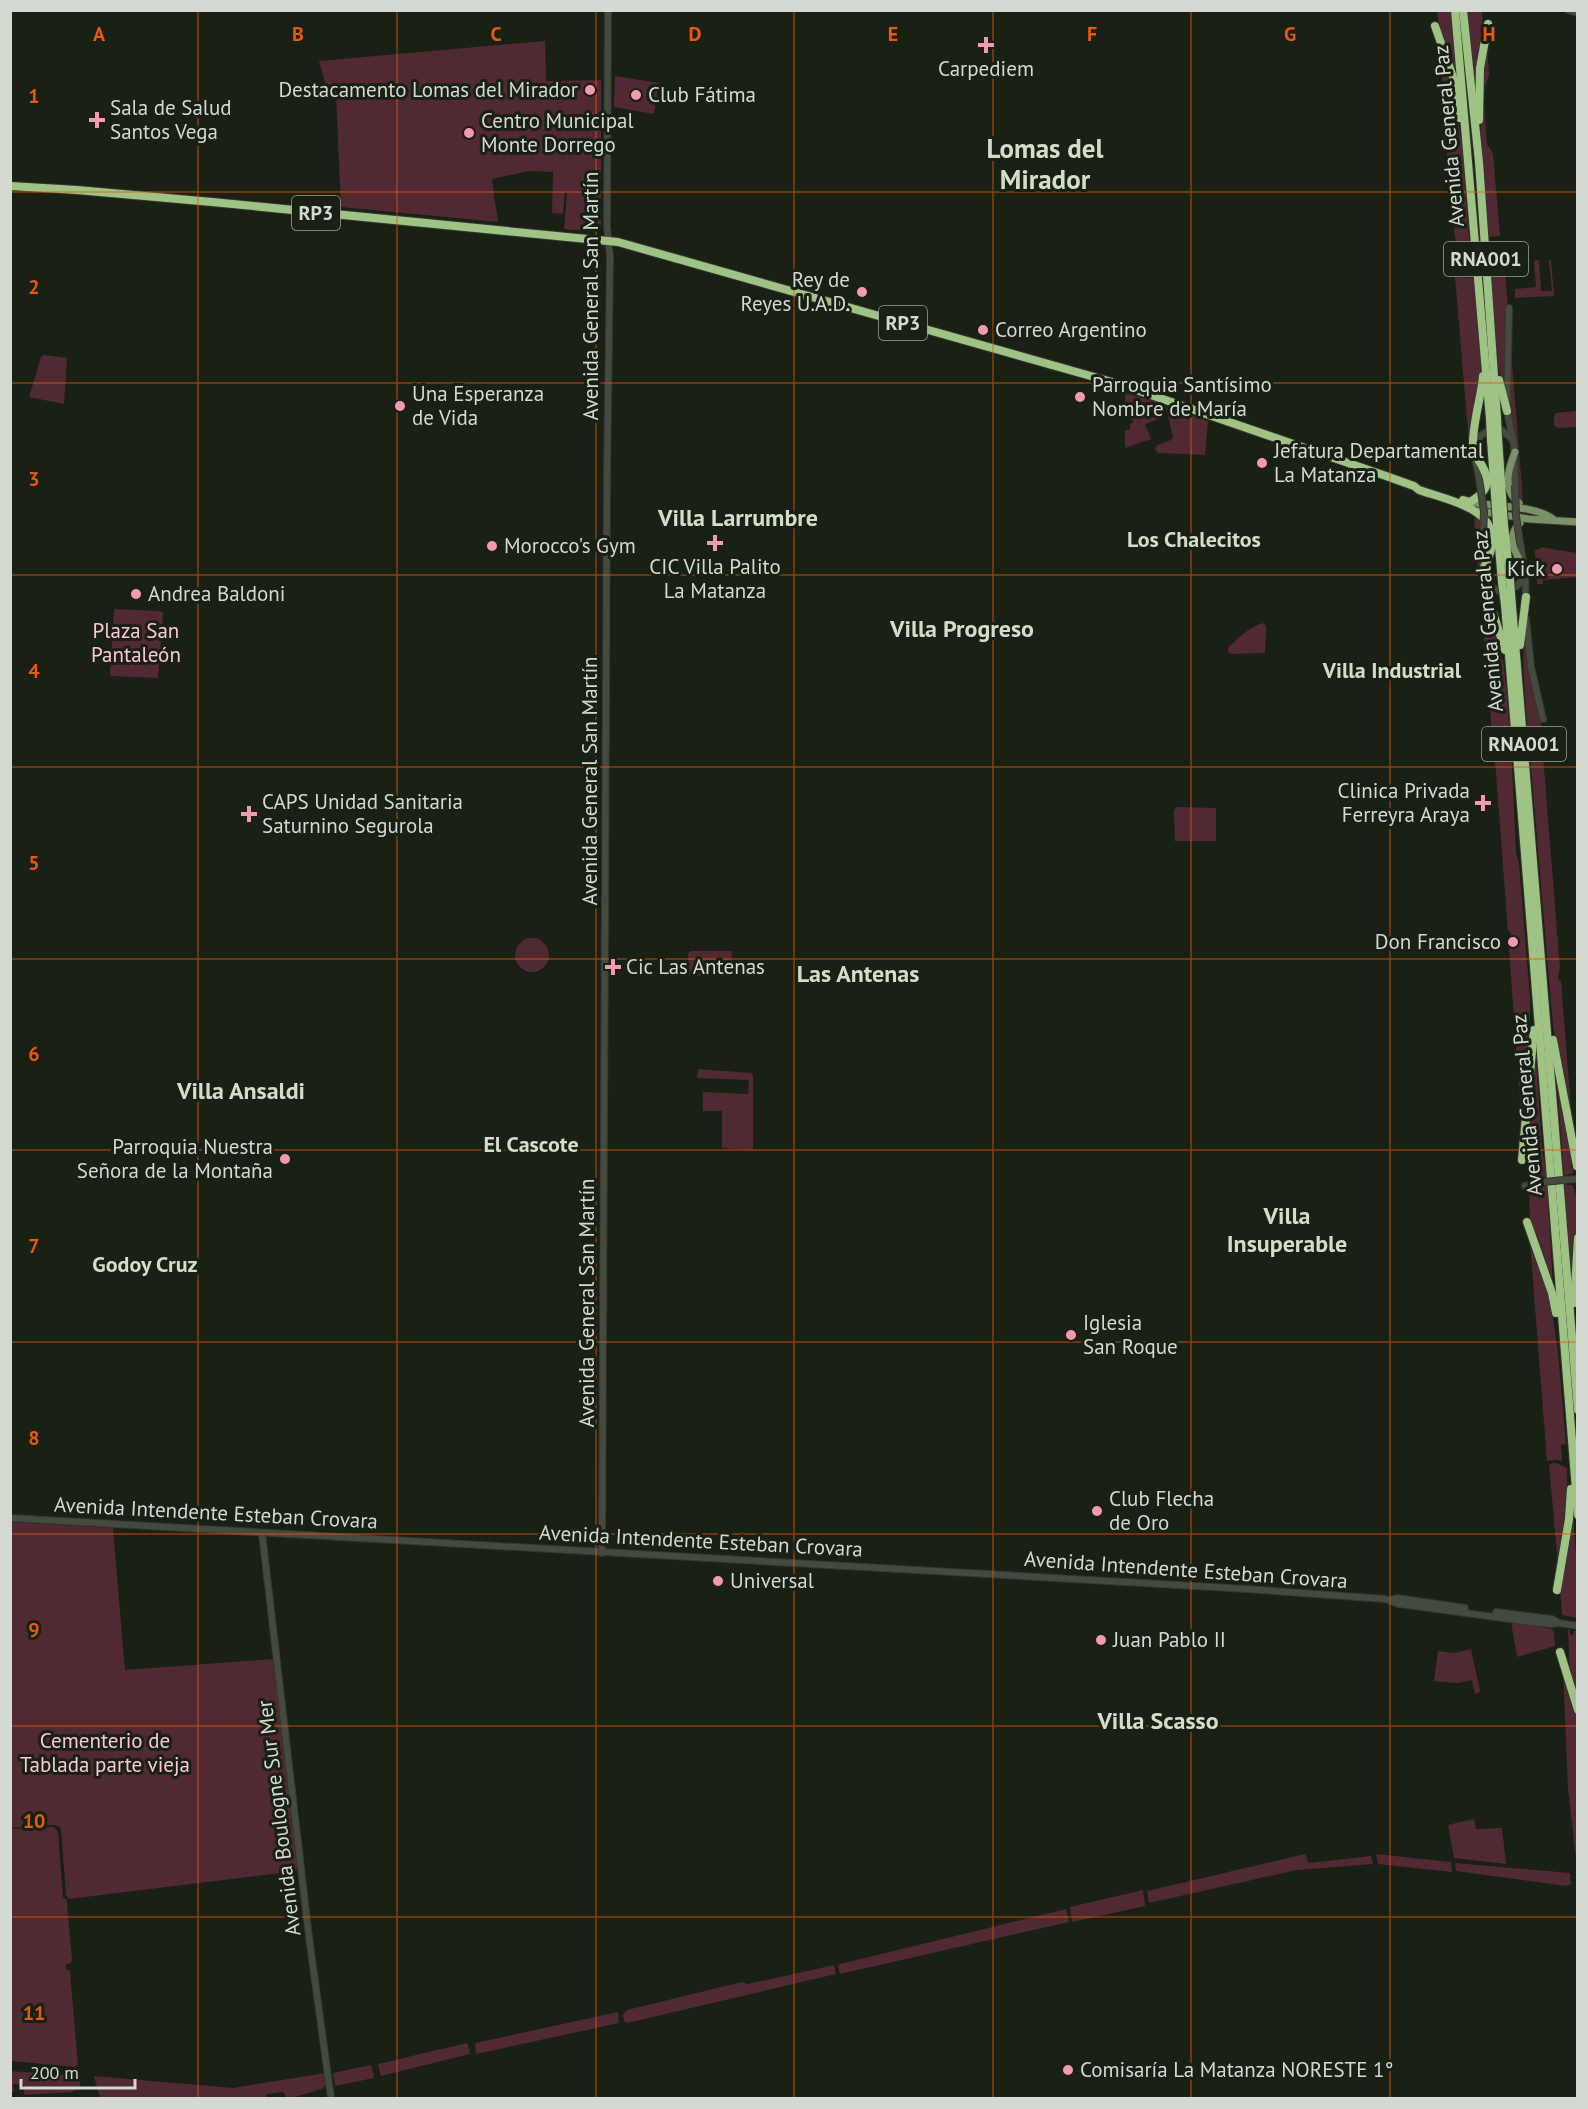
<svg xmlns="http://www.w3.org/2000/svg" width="1588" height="2109" font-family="'PT Sans',sans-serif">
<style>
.green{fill:#512933}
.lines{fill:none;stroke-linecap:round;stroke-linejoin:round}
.secondary-casing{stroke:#333730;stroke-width:8}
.primary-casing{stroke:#333730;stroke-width:9}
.highway-casing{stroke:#333730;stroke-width:10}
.secondary{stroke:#444b3e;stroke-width:6}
.primary{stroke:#7b9269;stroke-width:7}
.highway{stroke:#9fc285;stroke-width:8}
.secondary-bridge-casing{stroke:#333730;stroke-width:8;stroke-linecap:butt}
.highway-bridge-casing{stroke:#333730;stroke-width:10;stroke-linecap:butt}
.secondary-bridge{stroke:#444b3e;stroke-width:6}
.highway-bridge{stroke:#9fc285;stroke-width:8}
.grid{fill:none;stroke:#e8590c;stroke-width:1.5;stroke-opacity:0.55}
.poi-dot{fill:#f29aae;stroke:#192014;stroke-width:2}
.labels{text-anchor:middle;stroke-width:6;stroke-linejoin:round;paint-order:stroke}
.shield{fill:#192014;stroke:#9ca298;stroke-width:1.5}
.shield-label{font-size:20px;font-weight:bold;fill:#d4d9d1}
.poi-label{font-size:21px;fill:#d4d9d1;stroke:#192014;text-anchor:start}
.street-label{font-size:21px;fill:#d4d9d1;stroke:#192014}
.park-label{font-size:21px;fill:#fbc7d1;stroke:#192014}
.neighbourhood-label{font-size:22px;font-weight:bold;fill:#d3ddcc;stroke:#192014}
.quarter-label{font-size:24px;font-weight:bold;fill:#d3ddcc;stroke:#192014}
.district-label{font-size:27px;font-weight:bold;fill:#d3ddcc;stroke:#192014}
.grid-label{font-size:20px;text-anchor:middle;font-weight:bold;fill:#e8590c;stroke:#192014;stroke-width:6;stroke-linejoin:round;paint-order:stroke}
</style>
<rect width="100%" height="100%" fill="#192014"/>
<!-- green -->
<g class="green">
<path d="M 1437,11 L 1452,11 L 1459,99 L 1439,27 Z"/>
<path d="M 1467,11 L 1482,11 L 1483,39 L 1476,96 Z"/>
<path d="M 545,41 L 546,81 L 601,80 L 601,229 L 597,232 L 564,229 L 567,193 L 565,192 L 563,214 L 552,213 L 553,172 L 529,171 L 492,179 L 498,222 L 341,207 L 336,96 L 329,96 L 319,61 Z"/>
<path d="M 1487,45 L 1489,75 L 1483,92 L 1487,144 L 1493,154 L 1500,236 L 1488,237 L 1481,143 L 1481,92 Z"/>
<path d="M 1440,48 L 1455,98 L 1465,167 L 1468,230 L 1472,258 L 1469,258 L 1471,275 L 1460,275 C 1459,268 1456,261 1456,255 C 1456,246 1456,239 1454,229 C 1458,224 1455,216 1452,210 L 1445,130 L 1451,129 L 1450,120 L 1445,121 Z"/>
<path d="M 615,76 L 659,83 L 654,114 L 614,107 Z"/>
<path d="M 1539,260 L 1541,291 L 1552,291 L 1549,260 L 1551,260 L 1554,296 L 1515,298 L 1515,289 L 1536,287 L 1534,261 Z"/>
<path d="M 1505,274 L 1508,308 L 1506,401 L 1498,364 L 1491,277 Z"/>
<path d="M 1455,277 L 1474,278 C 1477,314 1483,352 1480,389 C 1478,407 1469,424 1469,443 Z"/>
<path d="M 1511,351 L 1523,500 L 1522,500 L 1517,498 L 1517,441 L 1509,404 Z"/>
<path d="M 44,355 L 67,358 L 64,404 L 29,397 L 41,357 Z"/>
<path d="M 1125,393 L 1156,402 L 1162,418 L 1145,424 L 1151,439 L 1125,448 L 1125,430 L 1130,430 L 1130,424 L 1133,423 L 1133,420 L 1130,420 L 1130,412 L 1137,412 L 1137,416 L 1140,416 L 1141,412 L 1149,412 L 1149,417 L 1153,417 L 1153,412 L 1157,412 L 1156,408 L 1149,410 L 1149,408 L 1141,408 L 1141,410 L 1129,408 L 1129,403 L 1125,403 Z"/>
<path d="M 1166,407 L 1208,421 L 1205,455 L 1158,453 L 1155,449 L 1157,445 L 1171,440 L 1173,437 Z"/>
<path d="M 1577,411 L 1577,427 L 1558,428 L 1554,425 L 1554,416 L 1556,413 Z"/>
<path d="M 1476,518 L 1481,521 L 1481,571 L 1504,666 L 1511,743 L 1493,744 L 1474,519 Z"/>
<path d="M 1540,547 L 1577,553 L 1577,577 L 1543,580 L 1543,584 L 1537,584 L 1535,550 L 1540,549 Z"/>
<path d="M 115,609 L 160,611 L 163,613 L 158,678 L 111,676 L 110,674 L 114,610 Z"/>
<path d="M 1525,618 L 1541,725 L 1543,741 L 1529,742 C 1525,700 1521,659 1525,618 Z"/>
<path d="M 1263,623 L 1266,626 L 1265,653 L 1230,654 L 1228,652 L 1228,648 C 1238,638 1249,627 1263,623 Z"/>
<path d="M 1542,743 L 1560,969 L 1559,970 L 1558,980 L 1561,981 L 1573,1134 L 1553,1026 L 1529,744 Z"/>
<path d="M 1511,746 L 1516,852 L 1519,863 L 1530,998 L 1530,1051 L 1522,1130 L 1509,949 L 1511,948 L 1511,932 L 1508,931 L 1494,748 Z"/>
<path d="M 1177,807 L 1216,808 L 1216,841 L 1175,841 L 1174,810 Z"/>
<circle cx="532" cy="955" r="17"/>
<path d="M 691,951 L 732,951 L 731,976 L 689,976 L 688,953 Z"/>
<path d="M 1555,1058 L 1574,1162 L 1571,1163 L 1571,1168 L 1574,1167 L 1573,1173 L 1564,1176 Z"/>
<path d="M 1536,1059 L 1542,1149 L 1547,1177 L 1531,1179 L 1527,1175 L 1525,1153 Z"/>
<path d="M 698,1069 L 751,1073 L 753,1075 L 753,1148 L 749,1150 L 722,1148 L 722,1111 L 703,1111 L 703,1092 L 748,1094 L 749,1080 L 697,1078 Z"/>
<path d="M 1547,1184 L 1553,1287 L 1530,1221 L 1529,1191 L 1532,1188 L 1538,1189 L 1538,1187 Z"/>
<path d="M 1563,1184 L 1572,1185 C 1583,1201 1575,1258 1572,1279 Z"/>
<path d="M 1530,1243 L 1549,1291 L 1558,1352 L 1566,1444 L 1561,1445 L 1562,1461 L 1557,1460 L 1547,1461 Z"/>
<path d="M 1556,1463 L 1567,1468 L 1568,1515 L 1558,1566 L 1549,1464 Z"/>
<path d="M 1573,1512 L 1577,1571 L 1577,1618 L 1562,1615 L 1560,1587 Z"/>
<path d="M 10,1522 L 113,1528 L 125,1670 L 274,1659 L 291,1802 L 291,1821 L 293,1825 L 298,1866 L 296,1871 L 69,1899 L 66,1896 L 61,1828 L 55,1825 L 11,1828 Z"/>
<path d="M 1511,1622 L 1552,1629 L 1554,1632 L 1555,1646 L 1517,1657 Z"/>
<path d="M 1568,1630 L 1570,1630 L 1570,1635 L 1573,1635 L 1574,1631 L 1577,1631 L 1577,1704 L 1570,1679 Z"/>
<path d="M 1471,1649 L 1480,1691 L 1478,1693 L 1475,1694 L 1472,1680 L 1458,1683 L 1434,1681 L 1438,1651 L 1454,1653 Z"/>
<path d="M 1563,1671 L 1577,1717 L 1577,1867 L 1568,1789 Z"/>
<path d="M 1474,1819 L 1476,1829 L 1502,1828 L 1506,1864 L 1454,1858 L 1448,1825 Z"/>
<path d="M 54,1827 L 58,1832 L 63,1898 L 66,1899 L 67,1902 L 72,1960 L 71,1963 L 65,1965 L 66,1969 L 70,1971 L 78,2065 L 75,2067 L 11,2061 L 11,1829 Z"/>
<path d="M 1305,1854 L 1309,1863 L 1371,1856 L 1373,1864 L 1297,1870 L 1149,1903 L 1147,1891 Z"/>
<path d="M 1376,1854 L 1451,1862 L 1452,1872 L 1378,1864 Z"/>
<path d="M 1455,1863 L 1570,1873 L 1571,1884 L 1566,1886 L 1456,1871 Z"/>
<path d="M 1143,1890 L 1145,1906 L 1072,1922 L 1070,1907 Z"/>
<path d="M 1066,1909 L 1069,1922 L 840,1974 L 838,1966 L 840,1964 Z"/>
<path d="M 834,1965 L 836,1974 L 627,2023 L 624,2021 L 623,2015 L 627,2010 L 742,1982 L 748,1984 Z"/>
<path d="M 618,2012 L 619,2023 L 476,2054 L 475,2043 Z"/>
<path d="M 467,2043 L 470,2054 L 381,2076 L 378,2064 Z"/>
<path d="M 371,2065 L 374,2078 L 335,2086 L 333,2073 Z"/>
<path d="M 10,2071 L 80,2076 L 80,2086 L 72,2092 L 24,2095 L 24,2085 L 13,2084 L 14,2092 L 11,2092 Z"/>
<path d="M 325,2073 L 327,2084 L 322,2089 L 291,2098 L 287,2098 L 283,2092 L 267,2094 L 266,2098 L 100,2098 L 94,2076 L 233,2088 Z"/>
</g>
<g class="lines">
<defs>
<g id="secondary">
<path d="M 1568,10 L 1578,13"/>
<path d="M 1509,308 L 1507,411 L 1514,445 L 1515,485"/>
<path d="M 1474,446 L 1480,436 L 1492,428 L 1500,429 L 1512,439"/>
<path d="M 1475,456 L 1479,479"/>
<path d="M 1520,542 L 1525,573 L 1526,600"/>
<path d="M 1483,566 L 1483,538"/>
<path d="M 1485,579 L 1491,587 L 1504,593 L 1517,586 L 1525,576"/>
<path d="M 1526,619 L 1531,667 L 1543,719"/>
<path d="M 1563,1180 L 1578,1179"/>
<path d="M 1525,1186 L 1544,1182"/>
<path d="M 10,1518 L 1247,1589 L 1385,1599 L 1399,1604 L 1531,1622 L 1552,1624 L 1559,1623"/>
<path d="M 262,1533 L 309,1937 L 331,2098"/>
<path d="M 602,1553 L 607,479 L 610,257 L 607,226 L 608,10"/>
<path d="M 1390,1600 L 1397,1598 L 1465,1608"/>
<path d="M 1496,1612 L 1552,1619 L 1559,1623 L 1578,1626"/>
</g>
<g id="primary">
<path d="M 1515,452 C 1508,470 1502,489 1519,503"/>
<path d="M 1470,502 C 1493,507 1535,505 1553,519"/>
<path d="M 1479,511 L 1529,519 L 1578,522"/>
<path d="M 1520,523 C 1505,537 1515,554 1525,568"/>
</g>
<g id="highway">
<path d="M 1455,10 L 1490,419"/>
<path d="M 1463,10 L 1479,162 L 1497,418"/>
<path d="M 1435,26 L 1453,77 L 1460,118"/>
<path d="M 1479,120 L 1480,68 L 1488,24"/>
<path d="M 10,186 L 77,190 L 212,202 L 618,242 L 1119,384 L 1386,476 L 1414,486 L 1419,490 C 1441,498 1487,506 1492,534 C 1494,546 1488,559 1483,570"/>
<path d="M 1499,380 L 1507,411"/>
<path d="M 1498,438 L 1502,496"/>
<path d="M 1491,440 L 1495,495"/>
<path d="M 1473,447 C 1472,424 1481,399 1483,376"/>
<path d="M 1463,500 L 1470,502 C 1496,487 1488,474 1474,453"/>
<path d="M 1497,524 L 1502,582"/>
<path d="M 1504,525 L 1510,580"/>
<path d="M 1484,575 L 1487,594 L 1505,650"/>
<path d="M 1505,605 L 1578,1515"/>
<path d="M 1512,606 L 1578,1410"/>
<path d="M 1520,645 L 1526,597"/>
<path d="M 1553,1040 L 1577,1166"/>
<path d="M 1522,1160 L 1534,1030"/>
<path d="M 1527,1222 L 1552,1293 L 1556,1313"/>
<path d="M 1574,1303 L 1578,1238"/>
<path d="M 1557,1590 L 1569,1519 L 1571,1489"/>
<path d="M 1560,1652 L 1578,1710"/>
</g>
</defs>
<!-- secondary casing -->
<use href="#secondary" class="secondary-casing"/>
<!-- primary casing -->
<use href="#primary" class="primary-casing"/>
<!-- highway casing -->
<use href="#highway" class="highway-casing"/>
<!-- secondary -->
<use href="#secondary" class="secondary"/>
<!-- primary -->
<use href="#primary" class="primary"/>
<!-- highway -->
<use href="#highway" class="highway"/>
<defs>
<g id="secondary-bridge">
<path d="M 1479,479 L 1484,511 L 1483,538"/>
<path d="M 1515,485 L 1516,516 L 1520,542"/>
<path d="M 1544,1182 L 1563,1180"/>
</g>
<g id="highway-bridge">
<path d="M 1497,418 L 1498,438"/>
<path d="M 1490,419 L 1491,440"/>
<path d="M 1495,495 L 1497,524"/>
<path d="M 1502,496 L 1504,525"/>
<path d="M 1510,580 L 1512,606"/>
<path d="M 1502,582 L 1505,605"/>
</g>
</defs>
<!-- secondary-bridge casing -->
<use href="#secondary-bridge" class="secondary-bridge-casing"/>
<!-- highway-bridge casing -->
<use href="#highway-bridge" class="highway-bridge-casing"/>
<!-- secondary-bridge -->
<use href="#secondary-bridge" class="secondary-bridge"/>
<!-- highway-bridge -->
<use href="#highway-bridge" class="highway-bridge"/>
</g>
<!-- grid -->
<path class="grid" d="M 198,10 L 198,2098M 397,10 L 397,2098M 596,10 L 596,2098M 794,10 L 794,2098M 993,10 L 993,2098M 1191,10 L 1191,2098M 1390,10 L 1390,2098M 10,192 L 1578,192M 10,383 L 1578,383M 10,575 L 1578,575M 10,767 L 1578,767M 10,959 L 1578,959M 10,1150 L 1578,1150M 10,1342 L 1578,1342M 10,1534 L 1578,1534M 10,1726 L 1578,1726M 10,1917 L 1578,1917"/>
<!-- markers -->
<g class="poi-dot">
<path d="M983 36h6v6h6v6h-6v6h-6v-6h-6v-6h6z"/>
<circle cx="590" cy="90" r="6"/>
<circle cx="636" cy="95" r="6"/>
<path d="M94 111h6v6h6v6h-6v6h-6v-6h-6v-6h6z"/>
<circle cx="469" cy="133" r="6"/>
<circle cx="862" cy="292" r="6"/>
<circle cx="983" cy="330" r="6"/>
<circle cx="1080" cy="397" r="6"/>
<circle cx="400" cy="406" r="6"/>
<circle cx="1262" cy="463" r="6"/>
<path d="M712 534h6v6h6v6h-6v6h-6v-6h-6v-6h6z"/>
<circle cx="492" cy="546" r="6"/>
<circle cx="1557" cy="569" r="6"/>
<circle cx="136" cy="594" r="6"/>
<path d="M1480 794h6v6h6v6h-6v6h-6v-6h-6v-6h6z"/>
<path d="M246 805h6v6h6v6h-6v6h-6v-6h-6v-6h6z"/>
<circle cx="1513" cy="942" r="6"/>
<path d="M610 958h6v6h6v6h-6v6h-6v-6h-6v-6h6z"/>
<circle cx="285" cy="1159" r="6"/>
<circle cx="1071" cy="1335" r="6"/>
<circle cx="1097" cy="1511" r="6"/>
<circle cx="718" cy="1581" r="6"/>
<circle cx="1101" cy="1640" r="6"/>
<circle cx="1068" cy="2070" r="6"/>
</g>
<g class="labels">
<!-- shield labels -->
<g class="shield">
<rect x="292" y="196" width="48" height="34" rx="4.5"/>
<rect x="1444" y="242" width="84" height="34" rx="4.5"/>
<rect x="879" y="306" width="48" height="34" rx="4.5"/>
<rect x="1482" y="727" width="84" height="34" rx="4.5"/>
</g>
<g class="shield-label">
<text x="316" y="220">RP3</text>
<text x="1486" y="266">RNA001</text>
<text x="903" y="330">RP3</text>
<text x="1524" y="751">RNA001</text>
</g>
<!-- poi labels -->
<g class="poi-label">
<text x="986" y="76" text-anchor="middle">Carpediem</text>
<text x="578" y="97" text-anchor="end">Destacamento Lomas del Mirador</text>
<text x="648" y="102">Club Fátima</text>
<text x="110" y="115">Sala de Salud<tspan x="110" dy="24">Santos Vega</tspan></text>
<text x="481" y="128">Centro Municipal<tspan x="481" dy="24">Monte Dorrego</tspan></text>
<text x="850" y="287" text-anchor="end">Rey de<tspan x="850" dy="24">Reyes U.A.D.</tspan></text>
<text x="995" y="337">Correo Argentino</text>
<text x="1092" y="392">Parroquia Santísimo<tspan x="1092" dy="24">Nombre de María</tspan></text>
<text x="412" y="401">Una Esperanza<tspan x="412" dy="24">de Vida</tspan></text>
<text x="1274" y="458">Jefatura Departamental<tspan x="1274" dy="24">La Matanza</tspan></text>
<text x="504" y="553">Morocco's Gym</text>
<text x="715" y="574" text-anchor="middle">CIC Villa Palito<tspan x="715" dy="24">La Matanza</tspan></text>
<text x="1545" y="576" text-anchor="end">Kick</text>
<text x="148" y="601">Andrea Baldoni</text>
<text x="1470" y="798" text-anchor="end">Clinica Privada<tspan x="1470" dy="24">Ferreyra Araya</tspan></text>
<text x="262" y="809">CAPS Unidad Sanitaria<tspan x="262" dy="24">Saturnino Segurola</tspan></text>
<text x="1501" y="949" text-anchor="end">Don Francisco</text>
<text x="626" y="974">Cic Las Antenas</text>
<text x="273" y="1154" text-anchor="end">Parroquia Nuestra<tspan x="273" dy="24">Señora de la Montaña</tspan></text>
<text x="1083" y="1330">Iglesia<tspan x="1083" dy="24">San Roque</tspan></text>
<text x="1109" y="1506">Club Flecha<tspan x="1109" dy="24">de Oro</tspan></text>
<text x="730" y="1588">Universal</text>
<text x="1113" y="1647">Juan Pablo II</text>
<text x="1080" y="2077">Comisaría La Matanza NORESTE 1°</text>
</g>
<!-- street labels -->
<g class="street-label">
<text transform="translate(1449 136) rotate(-95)" y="7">Avenida General Paz</text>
<text transform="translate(591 296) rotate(-90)" y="7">Avenida General San Martín</text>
<text transform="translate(1488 621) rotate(-95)" y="7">Avenida General Paz</text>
<text transform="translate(590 781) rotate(-90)" y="7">Avenida General San Martín</text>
<text transform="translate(1527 1105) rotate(-95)" y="7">Avenida General Paz</text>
<text transform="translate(587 1303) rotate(-90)" y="7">Avenida General San Martín</text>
<text transform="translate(216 1513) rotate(3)" y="7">Avenida Intendente Esteban Crovara</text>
<text transform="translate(701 1541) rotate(3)" y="7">Avenida Intendente Esteban Crovara</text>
<text transform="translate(1186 1570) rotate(4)" y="7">Avenida Intendente Esteban Crovara</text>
<text transform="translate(279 1818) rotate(-97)" y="7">Avenida Boulogne Sur Mer</text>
</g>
<!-- park labels -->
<g class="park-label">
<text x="136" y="638">Plaza San<tspan x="136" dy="24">Pantaleón</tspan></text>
<text x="105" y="1748">Cementerio de<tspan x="105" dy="24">Tablada parte vieja</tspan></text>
</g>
<!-- neighbourhood labels -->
<g class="neighbourhood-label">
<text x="1194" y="547">Los Chalecitos</text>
<text x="1392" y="678">Villa Industrial</text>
<text x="531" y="1152">El Cascote</text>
<text x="145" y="1272">Godoy Cruz</text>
</g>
<!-- quarter labels -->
<g class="quarter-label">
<text x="738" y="526">Villa Larrumbre</text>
<text x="962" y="637">Villa Progreso</text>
<text x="858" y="982">Las Antenas</text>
<text x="241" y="1099">Villa Ansaldi</text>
<text x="1287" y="1224">Villa<tspan x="1287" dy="28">Insuperable</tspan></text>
<text x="1158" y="1729">Villa Scasso</text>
</g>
<!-- district labels -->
<g class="district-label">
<text x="1045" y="158">Lomas del<tspan x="1045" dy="31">Mirador</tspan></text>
</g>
</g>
<g class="grid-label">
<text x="99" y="41">A</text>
<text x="298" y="41">B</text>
<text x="496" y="41">C</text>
<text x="695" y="41">D</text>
<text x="893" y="41">E</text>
<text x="1092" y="41">F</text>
<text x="1290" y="41">G</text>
<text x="1489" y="41">H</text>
<text x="34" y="103">1</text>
<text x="34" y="294">2</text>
<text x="34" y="486">3</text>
<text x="34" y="678">4</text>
<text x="34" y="870">5</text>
<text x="34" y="1061">6</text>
<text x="34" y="1253">7</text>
<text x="34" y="1445">8</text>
<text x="34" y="1637">9</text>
<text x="34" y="1828">10</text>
<text x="34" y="2020">11</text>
</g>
<!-- border -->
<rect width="1588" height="2109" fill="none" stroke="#d4d9d1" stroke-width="24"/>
<!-- scale -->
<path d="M21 2079v9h114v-9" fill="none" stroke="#d4d9d1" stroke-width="3"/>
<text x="30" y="2079" font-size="18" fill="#d4d9d1" stroke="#192014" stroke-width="4.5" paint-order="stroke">200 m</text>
</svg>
